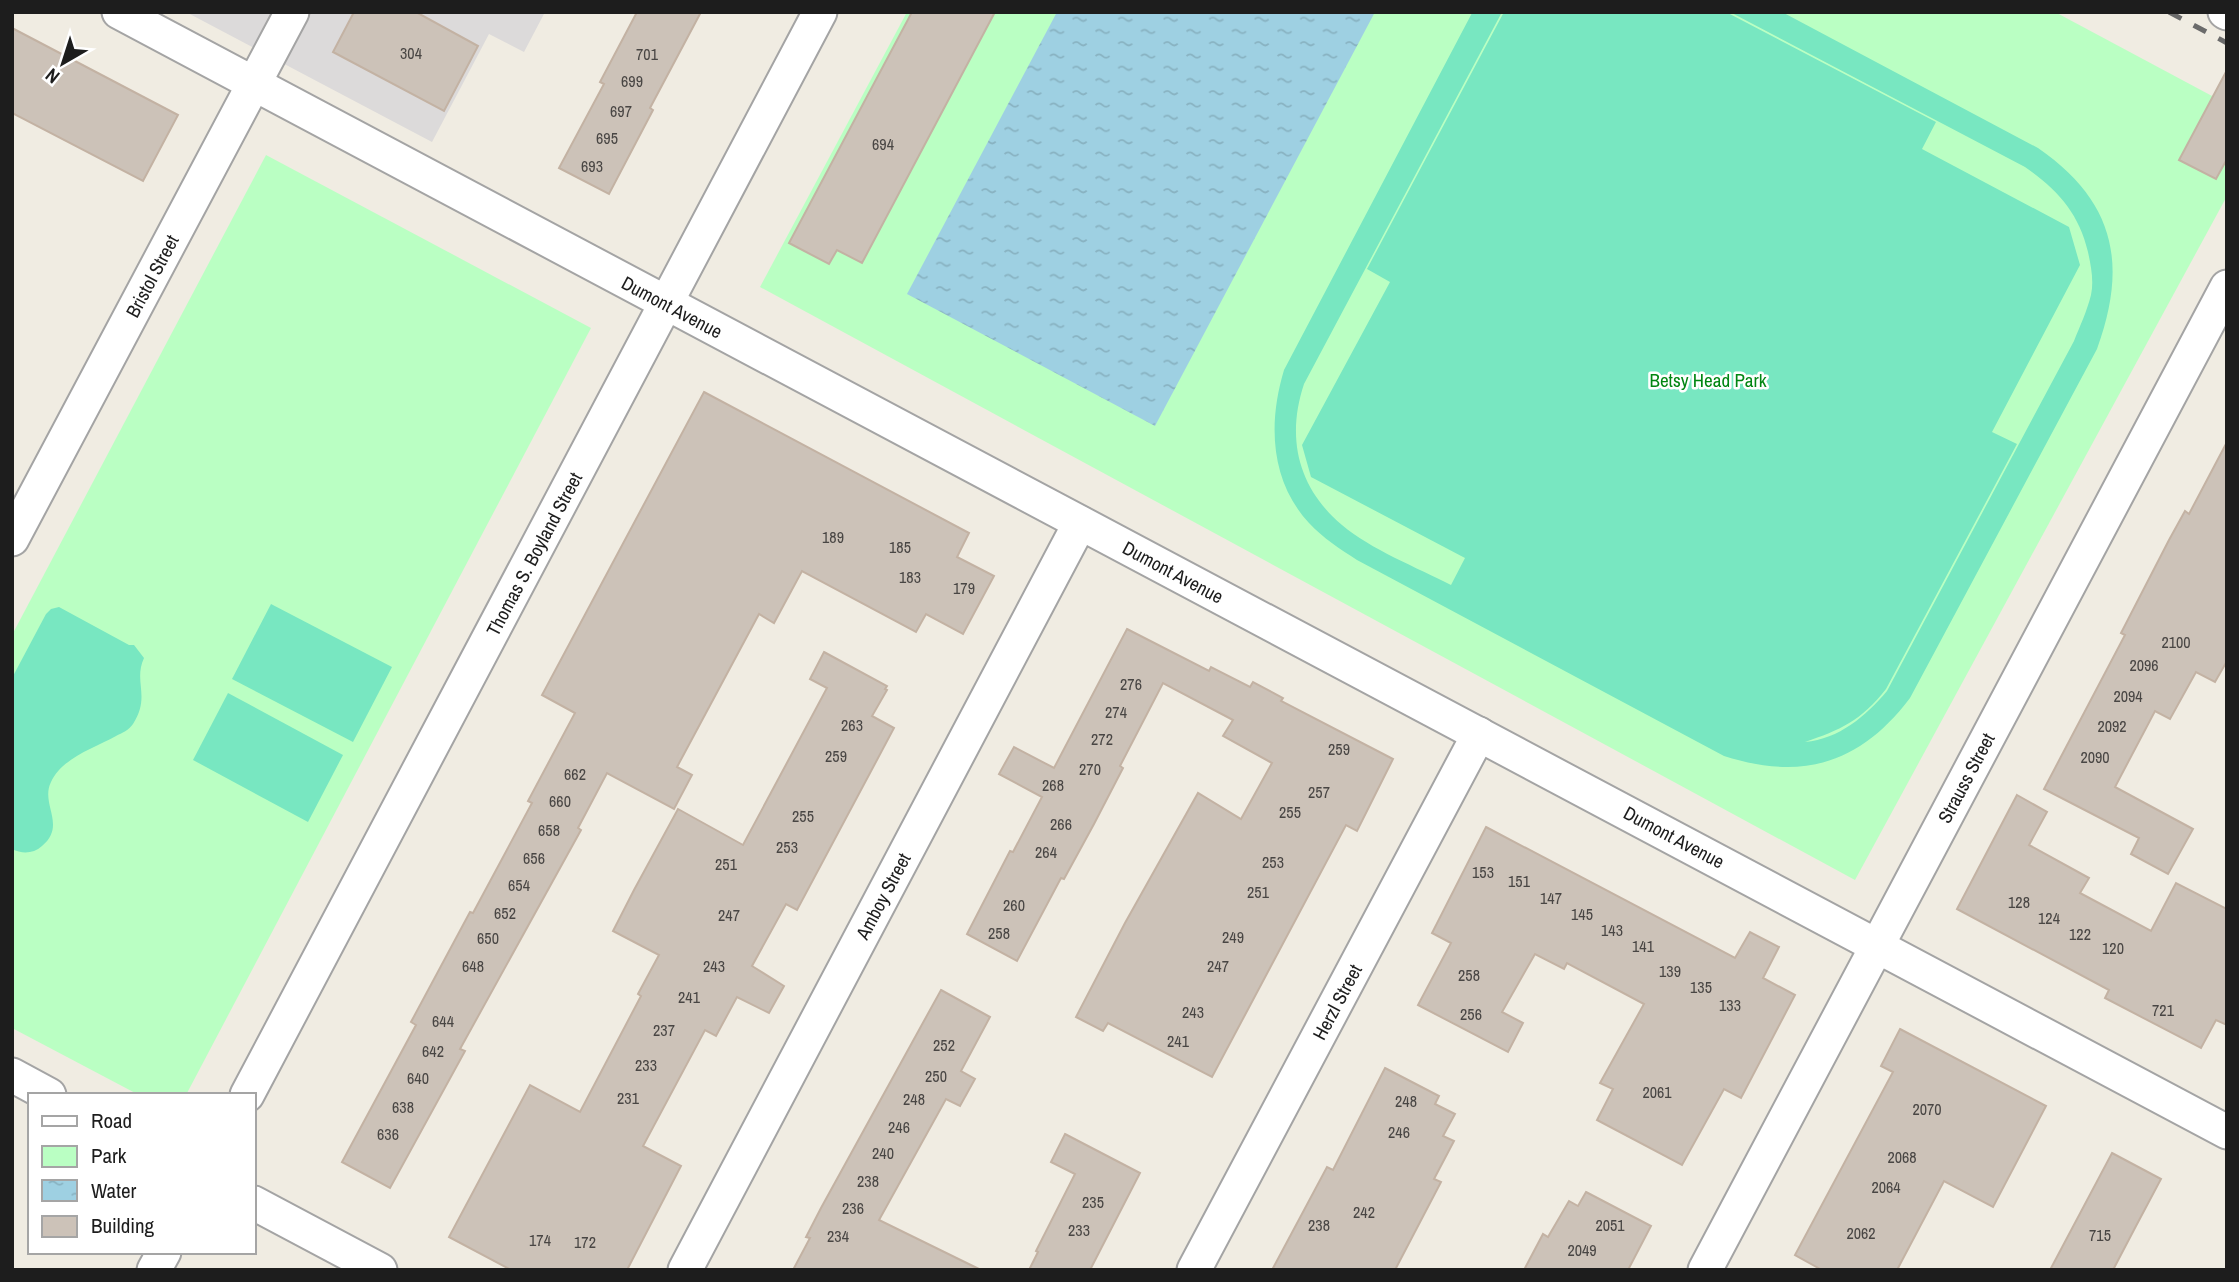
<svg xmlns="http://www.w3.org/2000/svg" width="2239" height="1282" font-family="'Archivo Narrow',sans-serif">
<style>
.residential{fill:#dcdada}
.park{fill:#baffc3}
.pitch{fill:#78e7c1}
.water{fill:url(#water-ripples)}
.building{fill:#ccc2b8;stroke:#c3b2a3;stroke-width:2}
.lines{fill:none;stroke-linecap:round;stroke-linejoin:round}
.street-casing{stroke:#a4a4a4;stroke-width:37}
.street{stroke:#fff;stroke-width:33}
.rail{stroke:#6b6b6b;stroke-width:5;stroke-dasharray:14 14;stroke-linecap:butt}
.labels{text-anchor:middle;stroke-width:5;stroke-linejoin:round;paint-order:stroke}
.number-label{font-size:16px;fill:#494644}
.street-label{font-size:19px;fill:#1d1d1d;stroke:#fff}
.park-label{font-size:19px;fill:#018612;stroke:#fff}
</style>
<defs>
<pattern id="water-ripples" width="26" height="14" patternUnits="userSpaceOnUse" patternTransform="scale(1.75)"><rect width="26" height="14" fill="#9ed0e2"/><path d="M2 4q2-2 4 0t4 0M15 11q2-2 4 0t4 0" fill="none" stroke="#88b2c1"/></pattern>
</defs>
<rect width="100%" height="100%" fill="#f0ece2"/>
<!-- residential -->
<path class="residential" d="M 186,12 L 545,12 L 524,52 L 489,34 L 432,142 Z"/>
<!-- park -->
<g class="park">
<path d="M 907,12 L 2055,12 L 2227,104 L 2227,196 L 1855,880 L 760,287 Z"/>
<path d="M 266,155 L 591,328 L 186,1095 L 139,1095 L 12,1028 L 12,635 Z"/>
</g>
<!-- pitch -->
<g class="pitch">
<path d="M 1502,12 L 1304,384 C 1286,438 1298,488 1342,525 C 1370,549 1418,568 1451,585 L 1465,558 L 1311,477 L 1302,445 L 1390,282 L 1367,269 L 1504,12 L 1726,12 L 1936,122 L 1922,149 L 2069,227 L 2080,265 L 1992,432 L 2017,444 L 1886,689 C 1861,721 1840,730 1805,742 C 1839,739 1866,716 1887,691 L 2074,341 C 2080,326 2087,311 2091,295 C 2094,281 2091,266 2088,252 C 2079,213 2057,189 2025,167 L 1730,12 L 1782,12 L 2038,148 C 2115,201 2128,264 2097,349 L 1910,698 C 1860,764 1802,781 1724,756 L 1357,560 C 1340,549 1323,538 1309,523 C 1270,481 1268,423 1284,370 L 1472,13 Z"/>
<path d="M 271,604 L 392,667 L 353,742 L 232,679 Z"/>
<path d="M 59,607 L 129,645 L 134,645 L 144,658 C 133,682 151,696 133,724 C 129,730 122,733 116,736 C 94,748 62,758 51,782 C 40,804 67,825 42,846 C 33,854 22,854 12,849 L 12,678 L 46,614 L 51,609 Z"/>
<path d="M 228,693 L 343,755 L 308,822 L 193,760 Z"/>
</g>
<!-- water -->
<path class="water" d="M 1057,12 L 1375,12 L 1155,426 L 907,294 Z"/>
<!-- building -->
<g class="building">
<path d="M 354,12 L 416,12 L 478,46 L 444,111 L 333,52 Z"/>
<path d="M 637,12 L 701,12 L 650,108 L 653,110 L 609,194 L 559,168 L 604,84 L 600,82 Z"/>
<path d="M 912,12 L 995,12 L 862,263 L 837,250 L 829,264 L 789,243 Z"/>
<path d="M 12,28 L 178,115 L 143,181 L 12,113 Z"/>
<path d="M 2227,70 L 2227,159 L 2216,179 L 2179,160 Z"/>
<path d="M 704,392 L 969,533 L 957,557 L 994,576 L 963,634 L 926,614 L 916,632 L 802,571 L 774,623 L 759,614 L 677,767 L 692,775 L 674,809 L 607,773 L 578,828 L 581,830 L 460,1049 L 465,1051 L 390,1188 L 342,1162 L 416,1025 L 411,1022 L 470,912 L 473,913 L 532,803 L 528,801 L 575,713 L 542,695 Z"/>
<path d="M 2227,442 L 2227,661 L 2215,682 L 2196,672 L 2170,719 L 2155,711 L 2115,787 L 2193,829 L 2168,874 L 2131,854 L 2139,838 L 2044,789 L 2125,635 L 2121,633 L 2169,540 L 2185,511 L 2189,514 Z"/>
<path d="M 1127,629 L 1209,671 L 1211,667 L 1250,687 L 1253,682 L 1283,698 L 1281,701 L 1393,759 L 1357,831 L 1346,825 L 1212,1077 L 1108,1023 L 1103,1031 L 1076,1017 L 1125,923 L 1198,793 L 1241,819 L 1272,763 L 1223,736 L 1233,720 L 1163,683 L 1120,766 L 1123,768 L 1094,824 L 1064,879 L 1061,878 L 1017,961 L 967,934 L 1010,851 L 1013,852 L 1042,797 L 999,774 L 1014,747 L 1054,768 Z"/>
<path d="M 824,652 L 887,686 L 885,689 L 887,690 L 872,716 L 894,728 L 797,910 L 786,904 L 752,966 L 784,986 L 769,1013 L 737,997 L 716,1036 L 705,1030 L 643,1146 L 681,1166 L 627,1270 L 511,1270 L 449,1237 L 530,1085 L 580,1112 L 641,996 L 638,994 L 659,955 L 613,931 L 634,890 L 678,809 L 743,845 L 827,688 L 810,679 Z"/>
<path d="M 2017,795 L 2047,812 L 2029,845 L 2089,878 L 2080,893 L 2151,931 L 2176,883 L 2227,909 L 2227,1025 L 2216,1020 L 2201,1048 L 2105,998 L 2109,990 L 1957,909 Z"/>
<path d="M 1486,827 L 1735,958 L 1750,932 L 1779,947 L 1763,978 L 1795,995 L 1741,1098 L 1724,1089 L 1682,1165 L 1597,1120 L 1613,1089 L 1600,1083 L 1644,1004 L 1567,963 L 1564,969 L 1535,954 L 1502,1012 L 1523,1023 L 1508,1052 L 1418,1005 L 1451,943 L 1432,933 Z"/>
<path d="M 941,990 L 990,1017 L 961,1071 L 975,1079 L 960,1106 L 946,1099 L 879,1220 L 981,1270 L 793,1270 L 810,1238 L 806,1237 L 821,1208 Z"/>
<path d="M 1900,1029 L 2046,1106 L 1993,1207 L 1944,1181 L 1897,1270 L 1822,1270 L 1795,1255 L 1893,1072 L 1881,1066 Z"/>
<path d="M 1385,1068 L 1439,1096 L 1435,1104 L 1455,1114 L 1443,1136 L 1454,1141 L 1434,1179 L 1441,1182 L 1395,1270 L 1272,1270 L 1327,1167 L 1333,1170 Z"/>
<path d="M 1065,1134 L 1140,1173 L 1090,1270 L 1029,1270 L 1038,1252 L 1036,1251 L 1075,1174 L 1051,1162 Z"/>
<path d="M 2112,1153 L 2161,1179 L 2136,1226 L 2113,1270 L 2050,1270 Z"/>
<path d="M 1586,1192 L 1651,1226 L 1628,1270 L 1524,1270 L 1543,1234 L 1548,1237 L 1569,1201 L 1578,1206 Z"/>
</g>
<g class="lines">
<defs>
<g id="street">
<path d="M 119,12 L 2227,1132"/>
<path d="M 2225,12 L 2227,13"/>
<path d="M 12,539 L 292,12"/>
<path d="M 12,1075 L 49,1095"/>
<path d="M 247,1095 L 820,12"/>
<path d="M 254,1203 L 380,1270"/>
<path d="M 154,1270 L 164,1252"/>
<path d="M 685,1270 L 1080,523"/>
<path d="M 1194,1270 L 1479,734"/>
<path d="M 1705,1270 L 2227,287"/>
</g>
</defs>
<!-- street casing -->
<use href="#street" class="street-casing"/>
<!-- street -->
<use href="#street" class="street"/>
<!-- rail -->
<path class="rail" d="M 2169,12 L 2227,43"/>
</g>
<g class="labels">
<!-- number labels -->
<g class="number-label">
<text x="411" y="59">304</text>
<text x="647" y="60">701</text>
<text x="632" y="87">699</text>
<text x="621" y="117">697</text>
<text x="607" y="144">695</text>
<text x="883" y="150">694</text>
<text x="592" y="172">693</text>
<text x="833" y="543">189</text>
<text x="900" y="553">185</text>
<text x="910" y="583">183</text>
<text x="964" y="594">179</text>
<text x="2176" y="648">2100</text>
<text x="2144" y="671">2096</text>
<text x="1131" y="690">276</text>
<text x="2128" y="702">2094</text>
<text x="1116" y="718">274</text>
<text x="852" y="731">263</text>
<text x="2112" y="732">2092</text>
<text x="1102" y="745">272</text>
<text x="1339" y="755">259</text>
<text x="836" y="762">259</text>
<text x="2095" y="763">2090</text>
<text x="1090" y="775">270</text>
<text x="575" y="780">662</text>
<text x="1053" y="791">268</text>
<text x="1319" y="798">257</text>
<text x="560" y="807">660</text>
<text x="1290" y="818">255</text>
<text x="803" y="822">255</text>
<text x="1061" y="830">266</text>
<text x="549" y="836">658</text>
<text x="787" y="853">253</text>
<text x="1046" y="858">264</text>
<text x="534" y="864">656</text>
<text x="1273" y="868">253</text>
<text x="726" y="870">251</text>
<text x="1483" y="878">153</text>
<text x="1519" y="887">151</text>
<text x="519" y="891">654</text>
<text x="1258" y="898">251</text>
<text x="1551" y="904">147</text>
<text x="2019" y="908">128</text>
<text x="1014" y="911">260</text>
<text x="505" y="919">652</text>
<text x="1582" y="920">145</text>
<text x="729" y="921">247</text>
<text x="2049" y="924">124</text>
<text x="1612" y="936">143</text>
<text x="999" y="939">258</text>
<text x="2080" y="940">122</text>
<text x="1233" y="943">249</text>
<text x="488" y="944">650</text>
<text x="1643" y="952">141</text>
<text x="2113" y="954">120</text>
<text x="473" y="972">648</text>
<text x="714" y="972">243</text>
<text x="1218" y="972">247</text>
<text x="1670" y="977">139</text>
<text x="1469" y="981">258</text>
<text x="1701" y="993">135</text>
<text x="689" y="1003">241</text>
<text x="1730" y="1011">133</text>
<text x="2163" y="1016">721</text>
<text x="1193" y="1018">243</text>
<text x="1471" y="1020">256</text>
<text x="443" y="1027">644</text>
<text x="664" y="1036">237</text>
<text x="1178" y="1047">241</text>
<text x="944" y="1051">252</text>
<text x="433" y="1057">642</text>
<text x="646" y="1071">233</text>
<text x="936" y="1082">250</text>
<text x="418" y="1084">640</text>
<text x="1657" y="1098">2061</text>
<text x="628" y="1104">231</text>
<text x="914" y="1105">248</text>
<text x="1406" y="1107">248</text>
<text x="403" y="1113">638</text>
<text x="1927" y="1115">2070</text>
<text x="899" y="1133">246</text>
<text x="1399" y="1138">246</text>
<text x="388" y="1140">636</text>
<text x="883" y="1159">240</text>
<text x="1902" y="1163">2068</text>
<text x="868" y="1187">238</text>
<text x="1886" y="1193">2064</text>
<text x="1093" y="1208">235</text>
<text x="853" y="1214">236</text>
<text x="1364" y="1218">242</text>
<text x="1319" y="1231">238</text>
<text x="1610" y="1231">2051</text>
<text x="1079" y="1236">233</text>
<text x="1861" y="1239">2062</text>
<text x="2100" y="1241">715</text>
<text x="838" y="1242">234</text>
<text x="540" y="1246">174</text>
<text x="585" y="1248">172</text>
<text x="1582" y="1256">2049</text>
</g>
<!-- street labels -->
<g class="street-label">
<text transform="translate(152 276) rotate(-62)" y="7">Bristol Street</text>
<text transform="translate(672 307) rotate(28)" y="7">Dumont Avenue</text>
<text transform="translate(534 554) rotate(-62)" y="7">Thomas S. Boyland Street</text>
<text transform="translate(1173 572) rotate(28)" y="7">Dumont Avenue</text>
<text transform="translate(1966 778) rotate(-62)" y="7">Strauss Street</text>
<text transform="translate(1674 837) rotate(28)" y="7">Dumont Avenue</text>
<text transform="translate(883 896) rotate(-62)" y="7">Amboy Street</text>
<text transform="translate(1337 1002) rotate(-62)" y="7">Herzl Street</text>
</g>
<!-- park labels -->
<g class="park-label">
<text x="1708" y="387">Betsy Head Park</text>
</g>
</g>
<!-- border -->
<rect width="2239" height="1282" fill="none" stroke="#1d1d1d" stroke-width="28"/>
<!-- legend -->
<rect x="28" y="1093" width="228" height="161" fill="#ffffff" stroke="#a5a5a5" stroke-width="2"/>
<rect x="42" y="1116" width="35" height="10" fill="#ffffff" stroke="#a5a5a5" stroke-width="2"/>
<text x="91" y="1128" font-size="21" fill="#1d1d1d">Road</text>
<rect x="42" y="1146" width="35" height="21" fill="#baffc3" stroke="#a5a5a5" stroke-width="2"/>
<text x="91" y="1163" font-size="21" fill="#1d1d1d">Park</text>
<rect x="42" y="1180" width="35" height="21" fill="url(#water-ripples)" stroke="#a5a5a5" stroke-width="2"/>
<text x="91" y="1198" font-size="21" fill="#1d1d1d">Water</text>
<rect x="42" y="1216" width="35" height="21" fill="#ccc2b8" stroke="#a5a5a5" stroke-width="2"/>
<text x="91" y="1233" font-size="21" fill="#1d1d1d">Building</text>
<!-- north arrow -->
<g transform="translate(63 63) rotate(219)" stroke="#ffffff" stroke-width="5" paint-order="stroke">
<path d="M0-5L12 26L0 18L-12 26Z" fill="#1d1d1d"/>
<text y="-10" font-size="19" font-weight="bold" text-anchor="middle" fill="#1d1d1d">N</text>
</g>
</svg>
